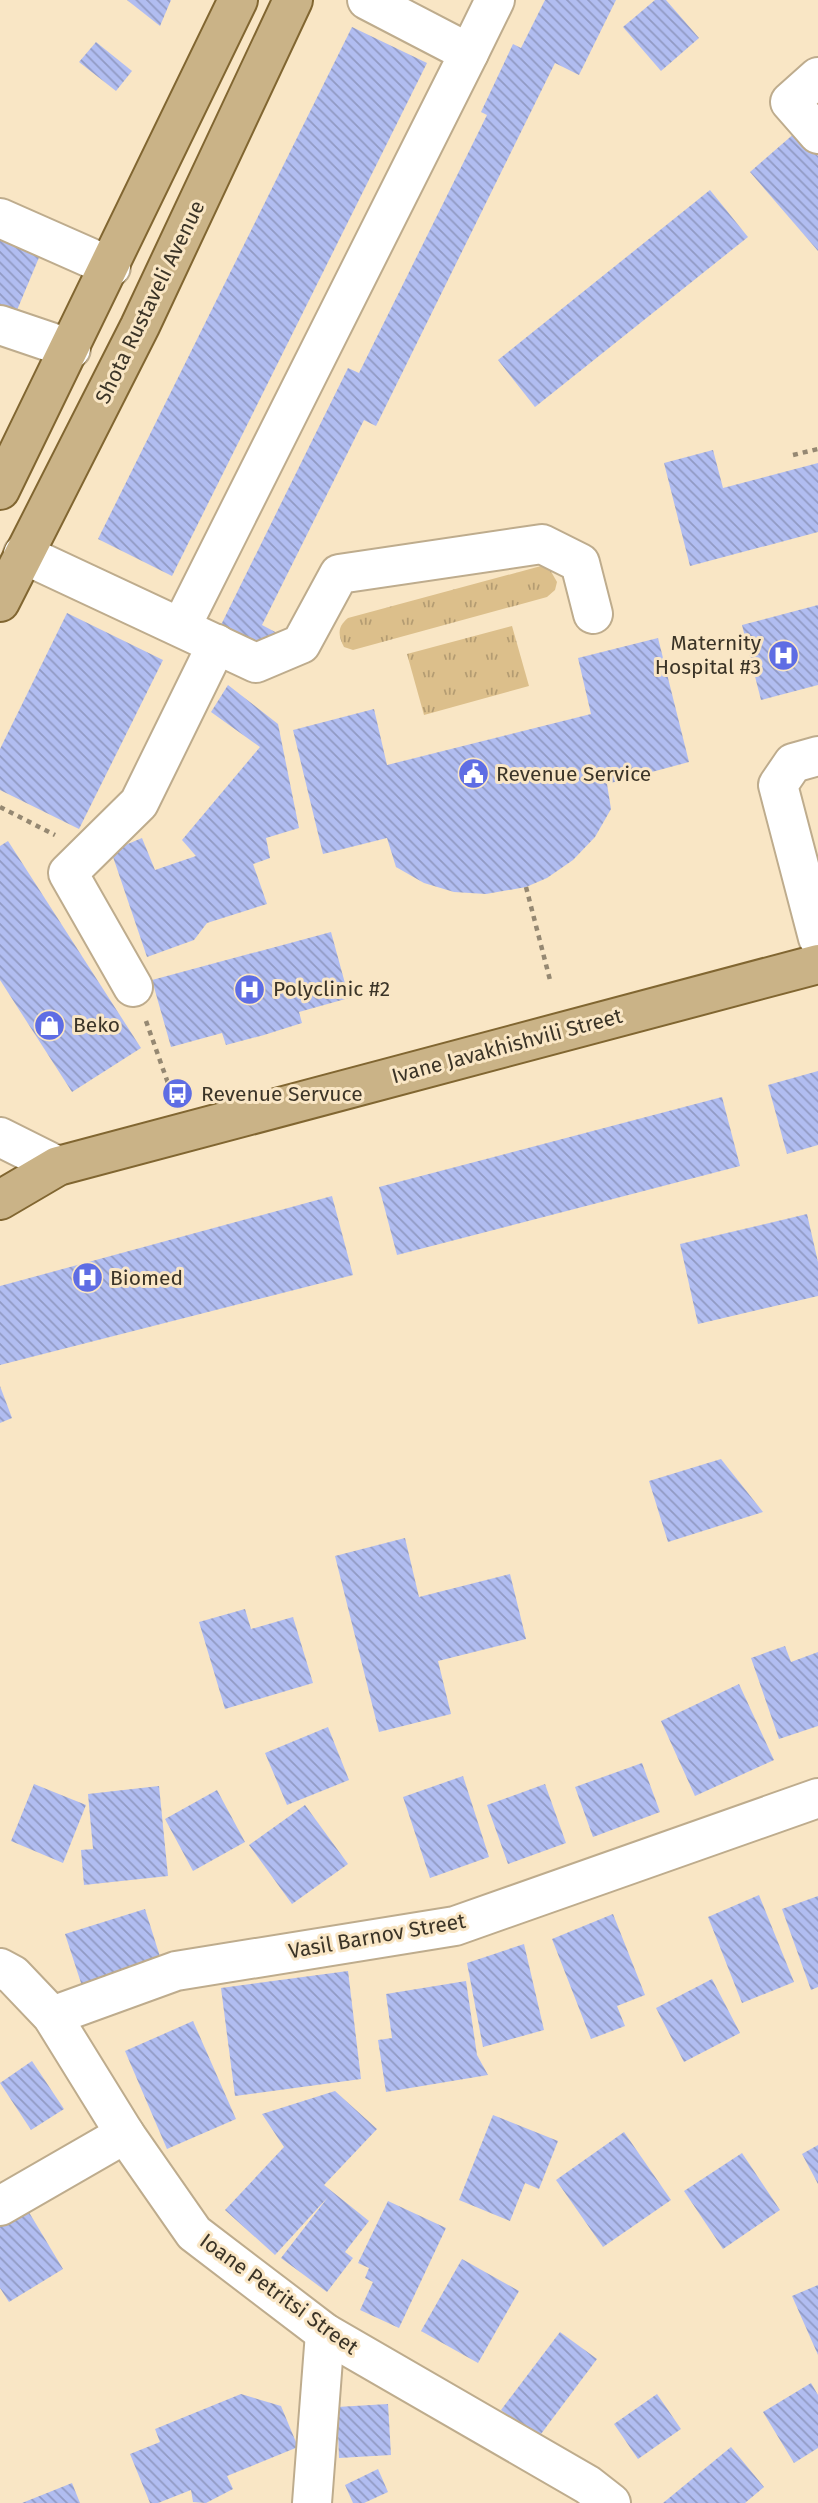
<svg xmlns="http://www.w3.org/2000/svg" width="818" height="2503" font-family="'Fira Sans',sans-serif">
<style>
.grass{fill:url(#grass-tufts)}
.building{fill:url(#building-back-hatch)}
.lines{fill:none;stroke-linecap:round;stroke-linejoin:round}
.minor-casing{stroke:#beac8d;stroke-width:42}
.major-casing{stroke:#816631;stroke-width:42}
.path{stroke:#958872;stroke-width:4.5;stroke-dasharray:5 5;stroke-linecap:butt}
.minor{stroke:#fff;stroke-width:38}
.major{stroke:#cab387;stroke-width:38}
.labels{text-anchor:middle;stroke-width:6;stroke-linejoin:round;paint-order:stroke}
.street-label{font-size:21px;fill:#3b3427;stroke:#f9e6c5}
.poi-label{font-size:21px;fill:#3b3427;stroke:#f9e6c5;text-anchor:start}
</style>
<defs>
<pattern id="grass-tufts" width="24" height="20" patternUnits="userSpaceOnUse" patternTransform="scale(1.75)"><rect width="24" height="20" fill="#dcbf8b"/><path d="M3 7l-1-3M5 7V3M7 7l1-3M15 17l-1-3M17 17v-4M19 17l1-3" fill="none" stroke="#b49c72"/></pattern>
<pattern id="building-back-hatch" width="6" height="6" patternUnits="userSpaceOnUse" patternTransform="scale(1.75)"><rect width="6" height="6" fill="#b1bdf1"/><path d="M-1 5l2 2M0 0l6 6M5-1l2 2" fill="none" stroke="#919ac3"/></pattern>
</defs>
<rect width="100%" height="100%" fill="#f9e6c5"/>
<!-- grass -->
<g class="grass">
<path d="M 541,566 L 549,568 L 557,582 L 555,590 L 547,597 L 353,650 L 344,647 C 338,635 337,627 348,618 Z"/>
<path d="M 512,626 L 529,686 L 424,715 L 407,654 Z"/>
</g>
<!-- building -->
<g class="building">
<path d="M 127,0 L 171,0 L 160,26 Z"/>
<path d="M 545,0 L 616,0 L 579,75 L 555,63 L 376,426 L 364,420 L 262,625 L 277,633 L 272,644 L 257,650 L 217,633 L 348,368 L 359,373 L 487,115 L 481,112 L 513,44 L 521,48 Z"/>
<path d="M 655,0 L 666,0 L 699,38 L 661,71 L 623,27 Z"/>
<path d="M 352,27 L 427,63 L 172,576 L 98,539 Z"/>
<path d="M 96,42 L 132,71 L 116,91 L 79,62 Z"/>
<path d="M 796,132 L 818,156 L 818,251 L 750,172 Z"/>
<path d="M 710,190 L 748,237 L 535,407 L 498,360 Z"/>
<path d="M 0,231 L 43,248 L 15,315 L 0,310 Z"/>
<path d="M 713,450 L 723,488 L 818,463 L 818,532 L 690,566 L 664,463 Z"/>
<path d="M 818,605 L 818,685 L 761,700 L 742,625 Z"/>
<path d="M 67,613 L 163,660 L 79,829 L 0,790 L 0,749 Z"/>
<path d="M 658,638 L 689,762 L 607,784 L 611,809 L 595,837 L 573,860 L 547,878 L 526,887 L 486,894 L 454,892 L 424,883 L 396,867 L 387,838 L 323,854 L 293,730 L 374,709 L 387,765 L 591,714 L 578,658 Z"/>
<path d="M 228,685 L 278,724 L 299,828 L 266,838 L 270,858 L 253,864 L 267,904 L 207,923 L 194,940 L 147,957 L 111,851 L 142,838 L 155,870 L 196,856 L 182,840 L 260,747 L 211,712 Z"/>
<path d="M 8,841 L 141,1048 L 72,1092 L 0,980 L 0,846 Z"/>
<path d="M 331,932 L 349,998 L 299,1012 L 302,1023 L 264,1035 L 226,1045 L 222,1033 L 171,1047 L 152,980 Z"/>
<path d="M 818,1071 L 818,1145 L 787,1154 L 768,1085 Z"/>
<path d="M 722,1097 L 740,1166 L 397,1255 L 379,1187 Z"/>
<path d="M 332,1196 L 353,1275 L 0,1365 L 0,1286 Z"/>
<path d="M 807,1214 L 818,1262 L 818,1296 L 698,1324 L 680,1244 Z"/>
<path d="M 0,1386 L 12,1418 L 0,1423 Z"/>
<path d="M 721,1459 L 763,1512 L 668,1542 L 649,1481 Z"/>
<path d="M 405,1538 L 419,1597 L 510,1574 L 526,1639 L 438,1661 L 451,1714 L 379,1732 L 335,1556 Z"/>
<path d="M 245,1609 L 251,1629 L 293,1617 L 313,1683 L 225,1709 L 199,1622 Z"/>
<path d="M 785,1646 L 791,1662 L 818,1652 L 818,1726 L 779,1739 L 751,1658 Z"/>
<path d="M 739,1684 L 774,1760 L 695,1796 L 661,1721 Z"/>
<path d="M 328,1727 L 349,1780 L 287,1805 L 265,1753 Z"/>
<path d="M 642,1763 L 660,1812 L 593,1837 L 575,1787 Z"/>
<path d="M 463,1776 L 489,1857 L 430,1878 L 403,1797 Z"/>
<path d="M 34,1784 L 86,1805 L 63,1863 L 11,1841 Z"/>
<path d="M 545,1784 L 566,1843 L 508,1864 L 487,1805 Z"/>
<path d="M 159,1786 L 168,1876 L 84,1885 L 81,1850 L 93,1849 L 88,1794 Z"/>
<path d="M 217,1790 L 245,1842 L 193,1871 L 165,1819 Z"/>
<path d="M 305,1805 L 348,1864 L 292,1904 L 249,1845 Z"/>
<path d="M 759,1895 L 794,1982 L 742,2003 L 708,1917 Z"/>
<path d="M 818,1896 L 818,1987 L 811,1990 L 782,1909 Z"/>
<path d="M 145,1909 L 162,1963 L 83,1989 L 65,1934 Z"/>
<path d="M 613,1914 L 645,1995 L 617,2006 L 625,2026 L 591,2039 L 552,1939 Z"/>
<path d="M 524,1944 L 544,2030 L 483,2047 L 467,1963 Z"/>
<path d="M 348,1971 L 361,2079 L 235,2096 L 221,1988 Z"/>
<path d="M 712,1979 L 740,2033 L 684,2062 L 656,2008 Z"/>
<path d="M 466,1981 L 477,2055 L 488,2075 L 386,2092 L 378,2040 L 392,2038 L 386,1994 Z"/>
<path d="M 193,2021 L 236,2119 L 167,2149 L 125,2051 Z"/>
<path d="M 32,2061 L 64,2109 L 31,2130 L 0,2083 Z"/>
<path d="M 335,2091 L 377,2129 L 324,2185 L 369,2221 L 345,2252 L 353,2258 L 327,2292 L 281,2258 L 328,2197 L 275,2255 L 225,2210 L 284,2147 L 262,2114 Z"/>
<path d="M 493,2115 L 558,2141 L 539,2189 L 525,2183 L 510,2221 L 459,2200 Z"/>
<path d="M 624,2132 L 671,2200 L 603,2247 L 556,2180 Z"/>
<path d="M 818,2145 L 818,2184 L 802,2154 Z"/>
<path d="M 742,2153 L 780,2210 L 723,2249 L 684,2191 Z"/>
<path d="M 388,2201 L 446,2228 L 399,2328 L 360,2310 L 373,2282 L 365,2278 L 369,2268 L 358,2263 Z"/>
<path d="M 27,2209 L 63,2269 L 9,2302 L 0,2288 L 0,2225 Z"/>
<path d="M 462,2259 L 519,2291 L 478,2363 L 421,2331 Z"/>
<path d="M 818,2285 L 818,2355 L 792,2296 Z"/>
<path d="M 560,2332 L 597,2359 L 538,2438 L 501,2410 Z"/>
<path d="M 811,2383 L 818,2395 L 818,2448 L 794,2463 L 763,2412 Z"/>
<path d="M 241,2394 L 281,2406 L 298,2447 L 227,2476 L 233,2489 L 206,2503 L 193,2502 L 191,2490 L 158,2503 L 150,2503 L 130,2454 L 160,2442 L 155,2429 Z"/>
<path d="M 657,2394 L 681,2429 L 638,2459 L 614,2424 Z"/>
<path d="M 388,2404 L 391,2455 L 339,2458 L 337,2407 Z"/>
<path d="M 731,2447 L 764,2487 L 745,2503 L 663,2503 Z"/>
<path d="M 378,2469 L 388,2492 L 364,2503 L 353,2503 L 345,2485 Z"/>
<path d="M 72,2483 L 80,2503 L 22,2503 Z"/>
</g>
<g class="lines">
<defs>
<g id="minor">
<path d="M 469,53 L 495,0"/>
<path d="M 818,77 L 790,102 L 818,134"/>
<path d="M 0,218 L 111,267"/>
<path d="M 0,325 L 71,349"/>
<path d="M 23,554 L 256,663 L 301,644 L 339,574 L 542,544 L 580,563 L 593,614"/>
<path d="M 181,627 L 469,53 L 367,0"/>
<path d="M 818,756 L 793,763 L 778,785 L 818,938"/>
<path d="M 133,987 L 68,873 L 139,803 L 217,644"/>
<path d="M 0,1137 L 58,1166"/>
<path d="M 0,1968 L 13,1975 L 52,2016 L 125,2134 L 194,2233 L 325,2333 L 588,2485 L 611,2503"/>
<path d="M 52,2016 L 176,1971 L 455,1926 L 818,1798"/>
<path d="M 0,2206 L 125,2134"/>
<path d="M 312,2503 L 325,2333"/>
</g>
<g id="major">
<path d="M 0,490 L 238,0"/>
<path d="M 0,602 L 140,326 L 293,0"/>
<path d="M 0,1200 L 58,1166 L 818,964"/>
</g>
</defs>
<!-- minor casing -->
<use href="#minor" class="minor-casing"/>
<!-- major casing -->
<use href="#major" class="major-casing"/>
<!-- path -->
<g class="path">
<path d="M 793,455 L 818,449"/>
<path d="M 0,807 L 55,835"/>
<path d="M 526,887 L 550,980"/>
<path d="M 146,1021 L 169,1086"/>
</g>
<!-- minor -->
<use href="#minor" class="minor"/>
<!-- major -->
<use href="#major" class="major"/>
</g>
<!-- icons -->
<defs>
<symbol id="hospital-disc" viewBox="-11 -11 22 22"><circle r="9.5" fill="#5e6de4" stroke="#f9e6c5"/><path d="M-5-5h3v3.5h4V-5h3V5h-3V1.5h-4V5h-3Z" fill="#fff"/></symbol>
<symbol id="civic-disc" viewBox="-11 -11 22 22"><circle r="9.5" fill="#5e6de4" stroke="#f9e6c5"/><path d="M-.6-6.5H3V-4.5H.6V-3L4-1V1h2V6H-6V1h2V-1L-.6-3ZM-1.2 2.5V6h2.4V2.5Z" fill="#fff"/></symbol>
<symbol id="shop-disc" viewBox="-11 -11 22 22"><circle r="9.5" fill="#5e6de4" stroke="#f9e6c5"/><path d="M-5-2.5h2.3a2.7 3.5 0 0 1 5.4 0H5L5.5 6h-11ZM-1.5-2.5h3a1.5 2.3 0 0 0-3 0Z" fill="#fff"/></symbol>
<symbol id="bus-disc" viewBox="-11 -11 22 22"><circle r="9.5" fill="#5e6de4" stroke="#f9e6c5"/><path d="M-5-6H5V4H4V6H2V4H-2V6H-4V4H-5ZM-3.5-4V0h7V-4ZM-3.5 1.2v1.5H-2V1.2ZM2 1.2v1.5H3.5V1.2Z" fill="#fff"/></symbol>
</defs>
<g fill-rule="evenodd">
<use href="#hospital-disc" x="766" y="638" width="35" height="35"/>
<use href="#civic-disc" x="456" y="756" width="35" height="35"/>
<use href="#hospital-disc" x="232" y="972" width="35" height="35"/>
<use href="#shop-disc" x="32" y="1008" width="35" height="35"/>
<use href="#bus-disc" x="160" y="1076" width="35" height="35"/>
<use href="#hospital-disc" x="70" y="1260" width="35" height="35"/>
</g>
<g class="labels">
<!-- street labels -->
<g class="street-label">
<text transform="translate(150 302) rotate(-64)" y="7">Shota Rustaveli Avenue</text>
<text transform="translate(507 1046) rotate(-15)" y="7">Ivane Javakhishvili Street</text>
<text transform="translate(377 1936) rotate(-10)" y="7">Vasil Barnov Street</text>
<text transform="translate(279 2294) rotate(36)" y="7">Ioane Petritsi Street</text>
</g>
<!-- poi labels -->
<g class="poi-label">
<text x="761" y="650" text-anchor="end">Maternity<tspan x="761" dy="24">Hospital #3</tspan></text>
<text x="496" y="781">Revenue Service</text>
<text x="273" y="996">Polyclinic #2</text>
<text x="73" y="1032">Beko</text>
<text x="201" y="1101">Revenue Servuce</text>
<text x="110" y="1285">Biomed</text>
</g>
</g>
</svg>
